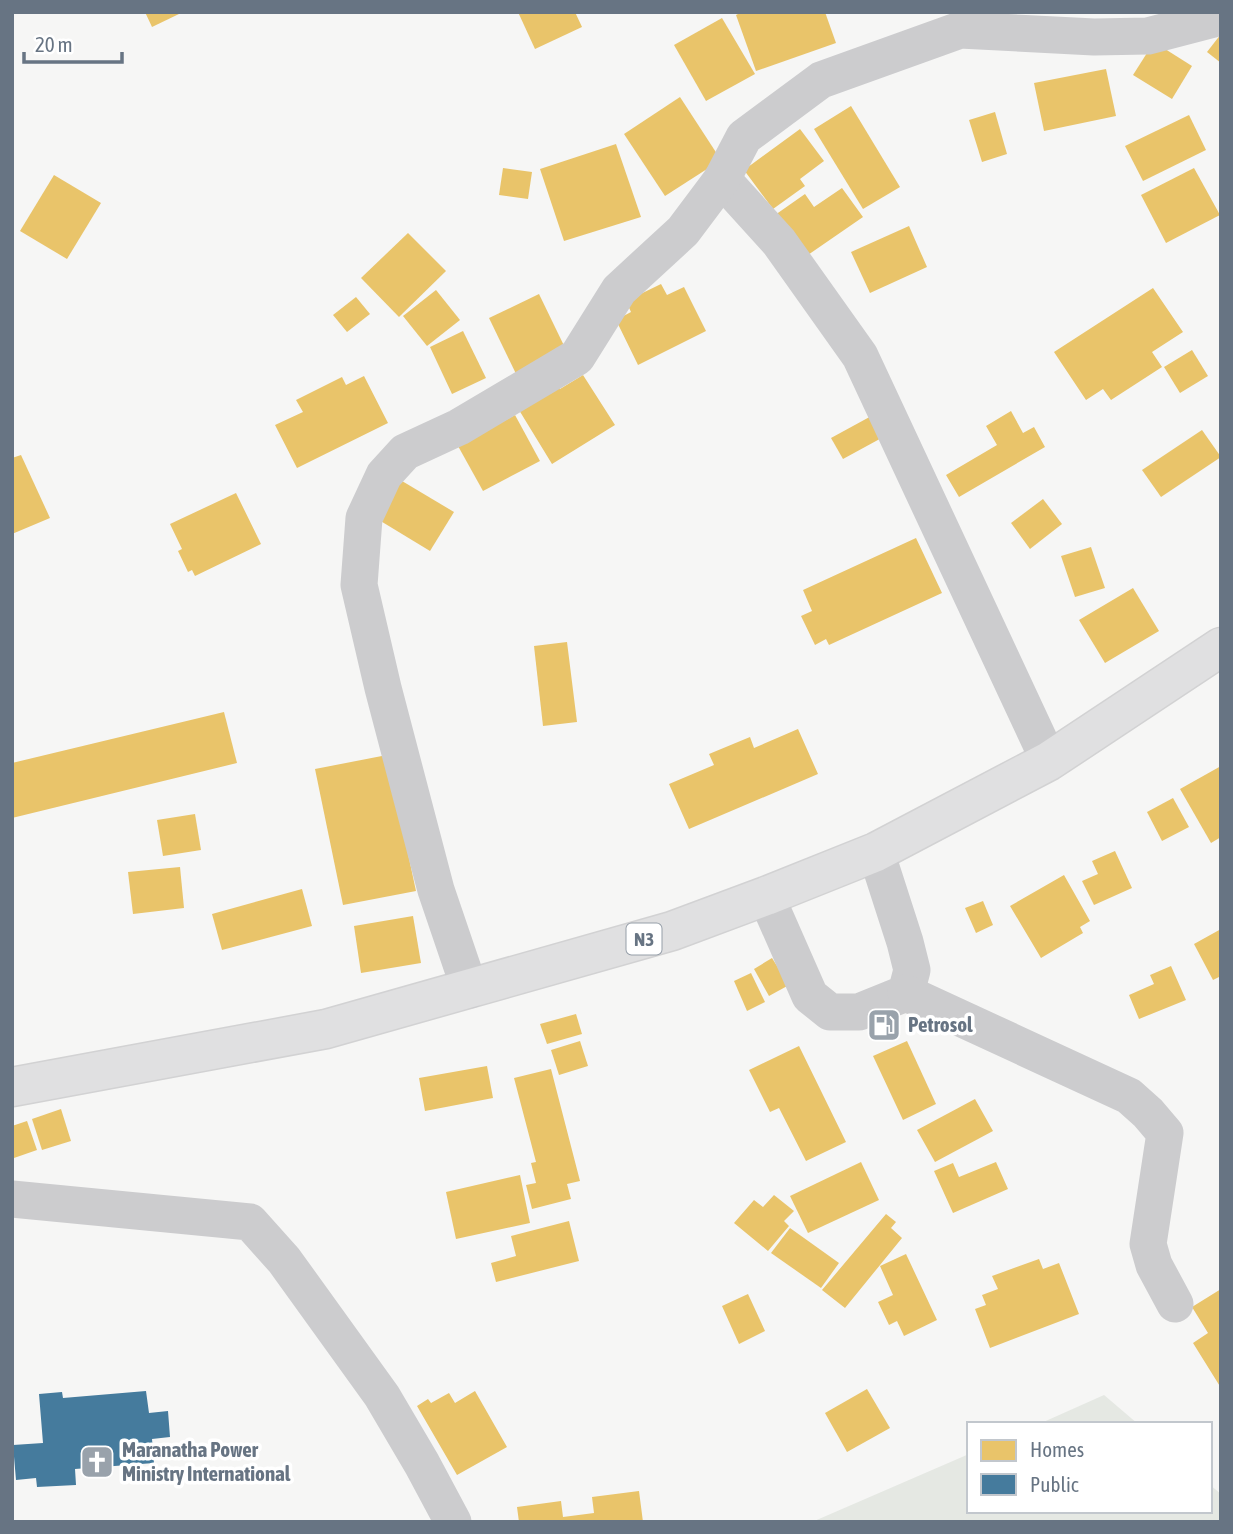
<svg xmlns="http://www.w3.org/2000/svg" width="1233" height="1534" font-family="'Asap Condensed',sans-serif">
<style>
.green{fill:#e5e8e3}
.homes{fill:#e9c46a}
.public{fill:#457b9d}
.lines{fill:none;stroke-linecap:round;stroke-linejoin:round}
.major-casing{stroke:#d2d2d3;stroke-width:41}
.minor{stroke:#ccccce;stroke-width:37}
.major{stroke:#e0e0e1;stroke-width:38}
.labels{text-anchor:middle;stroke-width:7;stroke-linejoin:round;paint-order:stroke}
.shield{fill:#fff;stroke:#959ea8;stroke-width:2}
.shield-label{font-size:19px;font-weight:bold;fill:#677483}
.poi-label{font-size:21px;font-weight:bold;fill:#677483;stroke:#fff;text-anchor:start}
</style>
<rect width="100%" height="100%" fill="#f6f6f5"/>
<!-- green -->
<g class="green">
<path d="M 1104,1395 L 1138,1424 L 1039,1424 Z"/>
<path d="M 969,1454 L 969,1511 L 1210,1511 L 1210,1485 L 1221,1494 L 1221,1522 L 812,1522 Z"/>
</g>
<!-- homes -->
<g class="homes">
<path d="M 145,12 L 178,12 L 179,14 L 152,27 Z"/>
<path d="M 518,12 L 575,12 L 582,27 L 535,49 Z"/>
<path d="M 742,12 L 825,12 L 836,43 L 756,71 L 736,15 Z"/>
<path d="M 722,18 L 755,74 L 706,101 L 674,45 Z"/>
<path d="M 1221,34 L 1221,63 L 1207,52 Z"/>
<path d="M 1154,42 L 1192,66 L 1172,99 L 1133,75 Z"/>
<path d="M 1106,69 L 1116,116 L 1044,131 L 1034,83 Z"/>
<path d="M 680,97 L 721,160 L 665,196 L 624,134 Z"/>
<path d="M 851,106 L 900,187 L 863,209 L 814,129 Z"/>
<path d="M 995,112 L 1007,154 L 982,162 L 969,120 Z"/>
<path d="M 1189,115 L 1206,150 L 1143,181 L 1125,146 Z"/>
<path d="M 800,129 L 824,161 L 800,179 L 805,186 L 773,209 L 744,170 Z"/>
<path d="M 616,144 L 641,217 L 564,241 L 540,169 Z"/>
<path d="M 503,168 L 532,172 L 528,199 L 499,195 Z"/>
<path d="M 1194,168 L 1220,215 L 1166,243 L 1141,195 Z"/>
<path d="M 54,175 L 101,203 L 67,259 L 20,231 Z"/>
<path d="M 842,188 L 863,217 L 805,257 L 775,215 L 805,194 L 814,207 Z"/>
<path d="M 909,226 L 927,267 L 870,293 L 851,252 Z"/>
<path d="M 408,233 L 446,271 L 399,317 L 361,278 Z"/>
<path d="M 661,284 L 667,295 L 684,287 L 706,331 L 638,365 L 616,320 L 631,312 L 626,301 Z"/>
<path d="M 1153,288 L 1183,332 L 1152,352 L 1162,367 L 1111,400 L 1103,389 L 1086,400 L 1054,352 Z"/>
<path d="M 436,290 L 460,320 L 427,346 L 403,316 Z"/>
<path d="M 539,294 L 569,356 L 519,380 L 489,318 Z"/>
<path d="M 356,297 L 370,314 L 347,332 L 333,315 Z"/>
<path d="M 463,331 L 486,378 L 452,394 L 430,347 Z"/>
<path d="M 1192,350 L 1208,376 L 1180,393 L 1164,367 Z"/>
<path d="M 583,375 L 615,425 L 552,464 L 519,410 L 558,386 L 560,389 Z"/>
<path d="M 364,376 L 388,423 L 297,468 L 275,425 L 303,412 L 296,400 L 342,377 L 346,385 Z"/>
<path d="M 1011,411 L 1023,433 L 1034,427 L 1045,447 L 959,497 L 946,475 L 997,445 L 986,426 Z"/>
<path d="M 875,414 L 887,435 L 843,459 L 831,438 Z"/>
<path d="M 515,415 L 540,461 L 483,491 L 458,446 Z"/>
<path d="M 1202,430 L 1221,457 L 1161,497 L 1142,470 Z"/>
<path d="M 21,455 L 50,518 L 12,534 L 12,458 Z"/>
<path d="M 397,478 L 454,512 L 430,551 L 374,517 Z"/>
<path d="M 236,493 L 261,544 L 195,576 L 192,570 L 188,572 L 178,551 L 182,549 L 170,524 Z"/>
<path d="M 1043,499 L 1062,524 L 1030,549 L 1011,523 Z"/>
<path d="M 916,538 L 942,593 L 829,645 L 826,639 L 815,645 L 801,616 L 812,611 L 803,590 Z"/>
<path d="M 1091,547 L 1105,588 L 1075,597 L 1061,556 Z"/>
<path d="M 1133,588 L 1159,631 L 1105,663 L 1079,620 Z"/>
<path d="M 567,642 L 577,722 L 543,726 L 534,646 Z"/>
<path d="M 224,712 L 237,763 L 12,818 L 12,763 Z"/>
<path d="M 798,729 L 818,774 L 689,829 L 669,784 L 714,765 L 709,754 L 750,737 L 754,748 Z"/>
<path d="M 387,755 L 416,891 L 343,905 L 315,769 Z"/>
<path d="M 1221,766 L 1221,837 L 1211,843 L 1180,789 Z"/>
<path d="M 1173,798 L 1189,827 L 1162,841 L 1147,812 Z"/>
<path d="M 195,814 L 201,850 L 163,856 L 157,820 Z"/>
<path d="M 1115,851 L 1132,888 L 1094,905 L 1082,881 L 1098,874 L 1092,861 Z"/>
<path d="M 180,867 L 184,908 L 133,914 L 128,872 Z"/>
<path d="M 1064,875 L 1090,921 L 1080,927 L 1083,933 L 1041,958 L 1010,906 Z"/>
<path d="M 302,889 L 312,926 L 222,950 L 212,914 Z"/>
<path d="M 983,901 L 993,925 L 976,933 L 965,908 Z"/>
<path d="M 413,916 L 421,963 L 361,973 L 354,926 Z"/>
<path d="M 1221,929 L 1221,976 L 1213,980 L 1194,944 Z"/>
<path d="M 772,958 L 789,985 L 769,996 L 754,969 Z"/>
<path d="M 1171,966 L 1186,1000 L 1139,1019 L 1129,995 L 1154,984 L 1150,975 Z"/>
<path d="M 751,973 L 765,1002 L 747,1011 L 734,981 Z"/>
<path d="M 576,1014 L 582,1034 L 547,1044 L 540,1024 Z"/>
<path d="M 580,1041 L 588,1066 L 559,1075 L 551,1050 Z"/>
<path d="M 907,1041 L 936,1104 L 903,1120 L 873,1056 Z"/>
<path d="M 799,1046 L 846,1142 L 806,1161 L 779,1108 L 770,1112 L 749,1070 Z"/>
<path d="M 487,1066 L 493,1098 L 425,1111 L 419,1078 Z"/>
<path d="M 551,1069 L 580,1181 L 567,1184 L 571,1199 L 532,1209 L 526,1185 L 536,1183 L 531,1163 L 536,1162 L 514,1078 Z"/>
<path d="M 975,1099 L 993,1131 L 935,1162 L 917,1130 Z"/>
<path d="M 61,1109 L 71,1141 L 42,1150 L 32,1119 Z"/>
<path d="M 27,1121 L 37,1150 L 14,1158 L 12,1153 L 12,1126 Z"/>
<path d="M 861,1162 L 879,1200 L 808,1233 L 790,1196 Z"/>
<path d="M 996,1162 L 1008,1189 L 953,1213 L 934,1171 L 953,1163 L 959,1177 Z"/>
<path d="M 520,1175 L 530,1223 L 456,1239 L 446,1192 Z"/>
<path d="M 774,1195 L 794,1211 L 784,1221 L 789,1226 L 768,1251 L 734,1223 L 754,1200 L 763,1207 Z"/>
<path d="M 886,1214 L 896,1222 L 891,1228 L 902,1238 L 845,1308 L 822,1290 Z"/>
<path d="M 569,1221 L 579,1261 L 496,1282 L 491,1263 L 516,1256 L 511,1236 Z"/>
<path d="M 790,1228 L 839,1263 L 821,1288 L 771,1253 Z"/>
<path d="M 906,1254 L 937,1320 L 904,1336 L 897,1321 L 889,1325 L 878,1302 L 893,1295 L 880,1266 Z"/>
<path d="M 1039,1259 L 1043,1269 L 1059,1263 L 1079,1314 L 990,1348 L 975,1309 L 986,1305 L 982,1295 L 998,1289 L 992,1276 Z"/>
<path d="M 1221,1289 L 1221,1388 L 1193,1343 L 1208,1333 L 1192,1307 Z"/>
<path d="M 748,1294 L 765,1331 L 739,1344 L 722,1306 Z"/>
<path d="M 867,1389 L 890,1428 L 847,1452 L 825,1413 Z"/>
<path d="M 475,1391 L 507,1447 L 457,1475 L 417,1406 L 428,1399 L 431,1403 L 449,1393 L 455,1403 Z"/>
<path d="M 639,1491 L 643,1522 L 519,1522 L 517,1507 L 561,1501 L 563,1517 L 594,1513 L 592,1497 Z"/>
</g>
<!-- public -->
<path class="public" d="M 146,1391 L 149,1413 L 168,1411 L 170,1437 L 152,1439 L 154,1463 L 75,1469 L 76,1485 L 37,1487 L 36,1478 L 16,1480 L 13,1445 L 43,1443 L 39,1394 L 62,1392 L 63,1398 Z"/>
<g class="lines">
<defs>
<path id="major" d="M 12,1087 L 326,1029 L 672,931 L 766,896 L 876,852 L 1049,761 L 1221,647"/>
</defs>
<!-- major casing -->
<use href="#major" class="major-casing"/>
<!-- minor -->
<g class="minor">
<path d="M 722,179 L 779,242 L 860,356 L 1049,761"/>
<path d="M 766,896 L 810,996 L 830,1012 L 859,1012 L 906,993 L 912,970 L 905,942 L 876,852"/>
<path d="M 470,990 L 436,890 L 383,688 L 359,585 L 364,518 L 384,475 L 405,452 L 459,427 L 577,357 L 619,290 L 683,231 L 722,179 L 744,137 L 821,80 L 960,30 L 1094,37 L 1148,36 L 1221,17"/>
<path d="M 906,993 L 1129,1096 L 1148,1113 L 1165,1133 L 1148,1244 L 1154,1265 L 1175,1304"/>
<path d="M 12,1199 L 250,1222 L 284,1260 L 382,1396 L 422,1464 L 453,1522"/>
</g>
<!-- major -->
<use href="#major" class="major"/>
</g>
<!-- icons -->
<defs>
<symbol id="fuel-square" viewBox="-11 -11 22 22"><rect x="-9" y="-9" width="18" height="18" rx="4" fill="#99a2ab" stroke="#fff"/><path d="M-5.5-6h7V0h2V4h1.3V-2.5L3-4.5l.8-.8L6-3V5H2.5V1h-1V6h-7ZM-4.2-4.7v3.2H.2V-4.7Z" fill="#fff"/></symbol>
<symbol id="church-square" viewBox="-11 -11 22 22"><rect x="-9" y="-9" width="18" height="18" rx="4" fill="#99a2ab" stroke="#fff"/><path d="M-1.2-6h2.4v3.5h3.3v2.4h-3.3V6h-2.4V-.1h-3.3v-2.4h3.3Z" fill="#fff"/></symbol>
</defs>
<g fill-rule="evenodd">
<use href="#fuel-square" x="865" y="1006" width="38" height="38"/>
<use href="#church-square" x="78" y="1443" width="38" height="38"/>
</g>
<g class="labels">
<!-- shield labels -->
<rect class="shield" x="626.5" y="923.5" width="35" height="31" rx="5"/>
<g class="shield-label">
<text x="644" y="946">N3</text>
</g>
<!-- poi labels -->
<g class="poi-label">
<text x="908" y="1032">Petrosol</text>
<text x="122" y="1457">Maranatha Power<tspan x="122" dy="24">Ministry International</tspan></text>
</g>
</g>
<!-- border -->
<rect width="1233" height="1534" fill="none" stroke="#677483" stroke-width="28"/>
<!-- legend -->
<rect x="967" y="1422" width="245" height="91" fill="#ffffff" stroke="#c2c7cd" stroke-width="2"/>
<rect x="981" y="1440" width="35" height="21" fill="#e9c46a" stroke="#c2c7cd" stroke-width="2"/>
<text x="1030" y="1457" font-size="21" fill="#677483">Homes</text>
<rect x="981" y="1474" width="35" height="21" fill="#457b9d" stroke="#c2c7cd" stroke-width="2"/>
<text x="1030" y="1492" font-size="21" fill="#677483">Public</text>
<!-- scale -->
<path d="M24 52v10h98v-10" fill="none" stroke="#677483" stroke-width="3.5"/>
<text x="35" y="52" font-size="21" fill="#677483" stroke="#ffffff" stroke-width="5" paint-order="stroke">20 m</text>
</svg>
